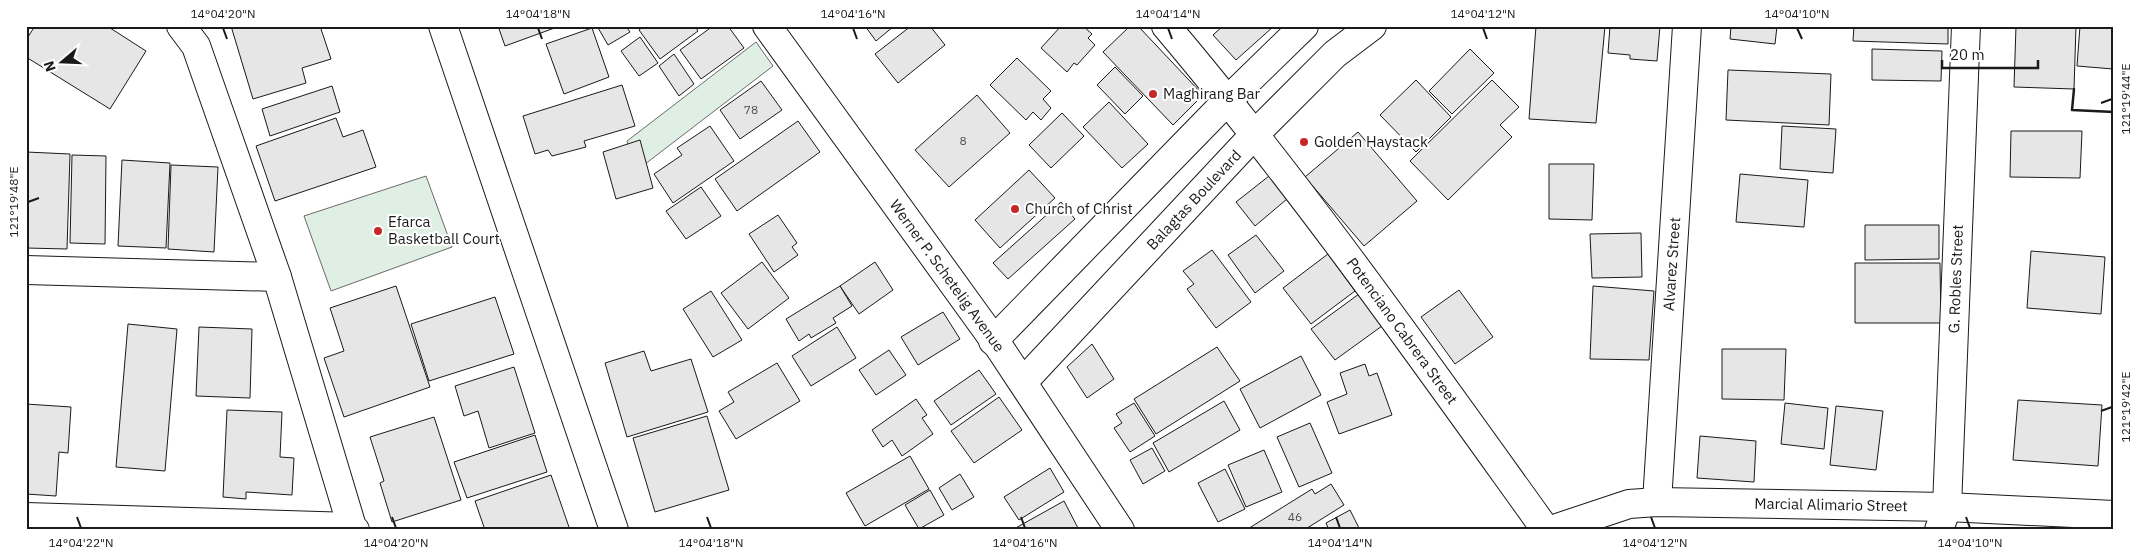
<svg xmlns="http://www.w3.org/2000/svg" width="2140" height="556" font-family="'IBM Plex Sans',sans-serif">
<style>
.green{fill:#e0efe3;stroke:#6a6a6a}
.building{fill:#e6e6e6;stroke:#1a1a1a}
.lines{fill:none;stroke-linecap:round;stroke-linejoin:round}
.minor-casing{stroke:#1a1a1a;stroke-width:30}
.major-casing{stroke:#1a1a1a;stroke-width:30}
.minor{stroke:#fff;stroke-width:28}
.major{stroke:#fff;stroke-width:28}
.wall{stroke:#1a1a1a;stroke-width:2.5}
.ticks{fill:none;stroke:#1a1a1a;stroke-width:2}
.poi-dot{fill:#c62828;stroke:#fff;stroke-width:2}
.labels{text-anchor:middle;stroke-width:4;stroke-linejoin:round;paint-order:stroke}
.number-label{font-size:12px;fill:#4d4d4d}
.poi-label{font-size:15px;fill:#1a1a1a;stroke:#fff;text-anchor:start}
.street-label{font-size:15px;fill:#1a1a1a;stroke:#fff}
.neatline{fill:none;stroke:#1a1a1a;stroke-width:2}
.ticks-label{font-size:12px;text-anchor:middle;fill:#1a1a1a}
</style>
<rect width="100%" height="100%" fill="#fff"/>
<!-- green -->
<g class="green">
<path d="M 756,42 L 773,66 L 636,171 L 627,141 Z"/>
<path d="M 426,176 L 452,247 L 331,291 L 304,216 Z"/>
</g>
<!-- building -->
<g class="building">
<path d="M 35,26 L 107,26 L 146,51 L 110,109 L 26,57 L 26,40 Z"/>
<path d="M 231,26 L 320,26 L 331,59 L 302,68 L 306,83 L 253,99 Z"/>
<path d="M 498,26 L 560,26 L 505,46 Z"/>
<path d="M 597,26 L 626,26 L 630,32 L 608,45 Z"/>
<path d="M 644,26 L 695,26 L 698,31 L 660,59 L 639,30 Z"/>
<path d="M 713,26 L 728,26 L 744,48 L 701,79 L 680,50 Z"/>
<path d="M 865,26 L 894,26 L 876,41 Z"/>
<path d="M 911,26 L 930,26 L 945,45 L 898,83 L 875,54 Z"/>
<path d="M 1061,26 L 1083,26 L 1092,34 L 1088,38 L 1095,45 L 1077,65 L 1074,63 L 1067,72 L 1041,48 Z"/>
<path d="M 1130,26 L 1138,26 L 1203,95 L 1173,125 L 1103,52 Z"/>
<path d="M 1223,26 L 1274,26 L 1236,60 L 1213,35 Z"/>
<path d="M 1536,26 L 1605,26 L 1596,123 L 1529,119 Z"/>
<path d="M 1610,26 L 1660,26 L 1657,61 L 1630,59 L 1630,55 L 1608,53 Z"/>
<path d="M 1731,26 L 1777,26 L 1775,44 L 1730,39 Z"/>
<path d="M 1854,26 L 1948,26 L 1948,44 L 1853,41 Z"/>
<path d="M 2016,26 L 2076,26 L 2074,89 L 2014,87 Z"/>
<path d="M 2080,26 L 2114,26 L 2113,69 L 2077,66 Z"/>
<path d="M 592,28 L 609,77 L 564,94 L 546,44 Z"/>
<path d="M 640,37 L 658,63 L 639,76 L 621,51 Z"/>
<path d="M 1470,49 L 1494,73 L 1452,114 L 1429,91 Z"/>
<path d="M 1872,49 L 1942,51 L 1941,81 L 1872,80 Z"/>
<path d="M 674,54 L 694,84 L 679,96 L 659,66 Z"/>
<path d="M 1017,58 L 1051,91 L 1043,99 L 1051,108 L 1041,120 L 1033,112 L 1026,120 L 990,85 Z"/>
<path d="M 1115,67 L 1143,96 L 1125,114 L 1097,85 Z"/>
<path d="M 1728,70 L 1831,74 L 1829,125 L 1726,120 Z"/>
<path d="M 1416,80 L 1451,117 L 1416,152 L 1380,115 Z"/>
<path d="M 1492,80 L 1519,107 L 1500,125 L 1512,137 L 1448,200 L 1410,161 Z"/>
<path d="M 761,81 L 782,110 L 740,139 L 720,110 Z"/>
<path d="M 622,85 L 635,126 L 584,141 L 586,147 L 552,156 L 548,150 L 535,154 L 523,116 Z"/>
<path d="M 332,86 L 340,112 L 270,136 L 262,109 Z"/>
<path d="M 977,95 L 1010,133 L 949,187 L 915,150 Z"/>
<path d="M 1109,102 L 1148,144 L 1122,168 L 1083,127 Z"/>
<path d="M 1062,113 L 1084,136 L 1051,168 L 1029,145 Z"/>
<path d="M 336,118 L 343,137 L 363,130 L 376,167 L 275,201 L 256,146 Z"/>
<path d="M 798,121 L 820,152 L 737,211 L 715,179 Z"/>
<path d="M 710,126 L 734,161 L 673,203 L 654,174 L 682,155 L 677,148 Z"/>
<path d="M 1782,126 L 1836,129 L 1833,173 L 1780,169 Z"/>
<path d="M 2011,131 L 2082,131 L 2080,178 L 2010,177 Z"/>
<path d="M 1358,132 L 1417,201 L 1364,246 L 1305,177 Z"/>
<path d="M 640,140 L 653,188 L 616,199 L 603,152 Z"/>
<path d="M 26,152 L 70,154 L 67,249 L 26,248 Z"/>
<path d="M 72,155 L 106,156 L 105,244 L 70,243 Z"/>
<path d="M 122,160 L 170,163 L 166,248 L 118,246 Z"/>
<path d="M 1549,164 L 1594,164 L 1592,220 L 1549,219 Z"/>
<path d="M 171,165 L 218,167 L 214,252 L 168,249 Z"/>
<path d="M 1029,170 L 1055,198 L 1000,248 L 975,220 Z"/>
<path d="M 1740,174 L 1808,180 L 1804,227 L 1736,222 Z"/>
<path d="M 1269,176 L 1287,199 L 1255,226 L 1236,202 Z"/>
<path d="M 701,187 L 721,216 L 686,239 L 666,211 Z"/>
<path d="M 1061,202 L 1075,219 L 1008,279 L 993,263 Z"/>
<path d="M 778,215 L 797,243 L 792,247 L 798,255 L 774,272 L 749,234 Z"/>
<path d="M 1865,225 L 1939,225 L 1939,259 L 1865,260 Z"/>
<path d="M 1641,233 L 1642,277 L 1592,278 L 1590,234 Z"/>
<path d="M 1256,235 L 1284,271 L 1255,293 L 1228,255 Z"/>
<path d="M 1212,250 L 1251,302 L 1216,328 L 1187,289 L 1194,284 L 1183,271 Z"/>
<path d="M 2031,251 L 2105,257 L 2101,314 L 2027,308 Z"/>
<path d="M 1328,254 L 1355,291 L 1311,324 L 1283,288 Z"/>
<path d="M 762,262 L 789,298 L 748,329 L 721,293 Z"/>
<path d="M 875,262 L 893,290 L 859,314 L 840,286 Z"/>
<path d="M 1855,263 L 1940,263 L 1941,323 L 1855,323 Z"/>
<path d="M 396,286 L 430,387 L 344,417 L 324,358 L 344,351 L 330,308 Z"/>
<path d="M 840,286 L 852,306 L 833,318 L 836,323 L 811,338 L 809,334 L 799,341 L 786,319 Z"/>
<path d="M 1593,286 L 1654,291 L 1649,360 L 1590,359 Z"/>
<path d="M 1459,290 L 1493,337 L 1455,364 L 1421,317 Z"/>
<path d="M 711,291 L 742,340 L 713,357 L 683,309 Z"/>
<path d="M 1359,294 L 1382,326 L 1335,360 L 1311,329 Z"/>
<path d="M 495,297 L 514,354 L 429,381 L 411,324 Z"/>
<path d="M 943,312 L 960,339 L 918,365 L 901,337 Z"/>
<path d="M 128,324 L 177,329 L 165,471 L 116,467 Z"/>
<path d="M 199,327 L 252,329 L 250,398 L 196,396 Z"/>
<path d="M 837,327 L 856,358 L 811,386 L 792,356 Z"/>
<path d="M 1092,344 L 1114,379 L 1087,398 L 1067,367 Z"/>
<path d="M 1217,347 L 1240,381 L 1156,434 L 1134,399 Z"/>
<path d="M 1722,349 L 1786,349 L 1784,400 L 1722,399 Z"/>
<path d="M 889,350 L 906,375 L 876,395 L 859,370 Z"/>
<path d="M 644,351 L 651,371 L 691,359 L 708,412 L 627,437 L 605,363 Z"/>
<path d="M 1301,356 L 1321,395 L 1260,428 L 1240,389 Z"/>
<path d="M 777,363 L 800,401 L 736,439 L 719,411 L 734,402 L 728,392 Z"/>
<path d="M 1365,364 L 1369,376 L 1377,373 L 1392,415 L 1339,434 L 1327,402 L 1347,394 L 1340,373 Z"/>
<path d="M 514,367 L 535,433 L 489,448 L 478,411 L 464,416 L 455,386 Z"/>
<path d="M 979,370 L 996,394 L 951,425 L 934,401 Z"/>
<path d="M 999,397 L 1022,430 L 974,463 L 951,431 Z"/>
<path d="M 916,399 L 927,415 L 922,418 L 933,434 L 902,456 L 892,440 L 883,447 L 872,430 Z"/>
<path d="M 2018,400 L 2102,405 L 2098,466 L 2013,460 Z"/>
<path d="M 1224,401 L 1240,430 L 1169,472 L 1153,443 Z"/>
<path d="M 1134,403 L 1155,436 L 1130,452 L 1114,428 L 1122,423 L 1116,414 Z"/>
<path d="M 1785,403 L 1828,408 L 1824,449 L 1781,444 Z"/>
<path d="M 26,404 L 71,407 L 68,453 L 59,452 L 56,496 L 26,494 Z"/>
<path d="M 1836,406 L 1883,411 L 1876,470 L 1830,465 Z"/>
<path d="M 227,410 L 282,412 L 280,457 L 294,458 L 292,495 L 246,492 L 246,499 L 223,497 Z"/>
<path d="M 707,416 L 729,490 L 655,512 L 633,438 Z"/>
<path d="M 434,417 L 461,500 L 392,522 L 380,483 L 384,481 L 370,437 Z"/>
<path d="M 1310,423 L 1332,473 L 1299,487 L 1277,437 Z"/>
<path d="M 535,435 L 547,472 L 467,498 L 454,462 Z"/>
<path d="M 1700,436 L 1756,441 L 1754,482 L 1697,478 Z"/>
<path d="M 1152,448 L 1165,471 L 1143,484 L 1130,460 Z"/>
<path d="M 1264,450 L 1282,492 L 1246,507 L 1228,465 Z"/>
<path d="M 910,456 L 929,489 L 865,526 L 846,493 Z"/>
<path d="M 1050,468 L 1064,492 L 1019,520 L 1004,497 Z"/>
<path d="M 1225,469 L 1245,509 L 1218,522 L 1198,483 Z"/>
<path d="M 960,474 L 974,497 L 952,510 L 939,488 Z"/>
<path d="M 551,475 L 570,530 L 485,530 L 475,501 Z"/>
<path d="M 1331,484 L 1344,505 L 1304,530 L 1246,530 L 1312,489 L 1315,494 Z"/>
<path d="M 930,490 L 944,515 L 919,529 L 905,505 Z"/>
<path d="M 1064,501 L 1079,530 L 1012,530 Z"/>
<path d="M 1350,510 L 1360,530 L 1329,530 L 1326,523 Z"/>
</g>
<g class="lines">
<defs>
<g id="minor">
<path d="M 181,26 L 196,46 L 277,277 L 352,527 L 355,530"/>
<path d="M 443,26 L 614,530"/>
<path d="M 1166,26 C 1302,187 1423,359 1546,530"/>
<path d="M 26,270 L 277,277"/>
<path d="M 1657,502 L 1687,26"/>
<path d="M 26,517 L 352,527"/>
<path d="M 1551,530 L 1629,504 L 1657,502 L 1947,507 L 2114,515"/>
<path d="M 1939,530 L 1947,507 L 1966,26"/>
</g>
<g id="major">
<path d="M 767,26 L 999,347 L 1120,530"/>
<path d="M 993,341 L 1228,100 L 1304,26"/>
<path d="M 1023,382 L 1254,135 L 1335,54 L 1372,26"/>
</g>
</defs>
<!-- minor casing -->
<use href="#minor" class="minor-casing"/>
<!-- major casing -->
<use href="#major" class="major-casing"/>
<!-- minor -->
<use href="#minor" class="minor"/>
<!-- major -->
<use href="#major" class="major"/>
<!-- wall -->
<path class="wall" d="M 2074,89 L 2072,110 L 2114,112"/>
</g>
<!-- ticks -->
<path class="ticks" d="M 223,28 L 227,39M 538,28 L 542,39M 853,28 L 857,39M 1168,28 L 1172,39M 1483,28 L 1487,39M 1797,28 L 1802,39M 2101,103 L 2112,99M 28,202 L 39,198M 2101,411 L 2112,407M 77,517 L 81,528M 392,517 L 396,528M 707,517 L 711,528M 1021,517 L 1025,528M 1336,517 L 1340,528M 1651,517 L 1655,528M 1966,517 L 1970,528"/>
<!-- markers -->
<g class="poi-dot">
<circle cx="1153" cy="94" r="5"/>
<circle cx="1304" cy="142" r="5"/>
<circle cx="1015" cy="209" r="5"/>
<circle cx="378" cy="231" r="5"/>
</g>
<g class="labels">
<!-- number labels -->
<g class="number-label">
<text x="751" y="114">78</text>
<text x="963" y="145">8</text>
<text x="1295" y="521">46</text>
</g>
<!-- poi labels -->
<g class="poi-label">
<text x="1163" y="99">Maghirang Bar</text>
<text x="1314" y="147">Golden Haystack</text>
<text x="1025" y="214">Church of Christ</text>
<text x="388" y="227">Efarca<tspan x="388" dy="17">Basketball Court</tspan></text>
</g>
<!-- street labels -->
<g class="street-label">
<text transform="translate(1194 200) rotate(-47)" y="5">Balagtas Boulevard</text>
<text transform="translate(1672 264) rotate(-86)" y="5">Alvarez Street</text>
<text transform="translate(947 276) rotate(54)" y="5">Werner P. Schetelig Avenue</text>
<text transform="translate(1956 279) rotate(-88)" y="5">G. Robles Street</text>
<text transform="translate(1402 331) rotate(54)" y="5">Potenciano Cabrera Street</text>
<text transform="translate(1831 505) rotate(1)" y="5">Marcial Alimario Street</text>
</g>
</g>
<!-- border -->
<rect width="2140" height="556" fill="none" stroke="#ffffff" stroke-width="55"/>
<!-- north arrow -->
<g transform="translate(62 62) rotate(251)" stroke="#ffffff" stroke-width="4" paint-order="stroke">
<path d="M0-4L9 19L0 12L-9 19Z" fill="#1a1a1a"/>
<text y="-8" font-size="14" font-weight="bold" text-anchor="middle" fill="#1a1a1a">N</text>
</g>
<!-- scale -->
<path d="M1942 60v8h96v-8" fill="none" stroke="#1a1a1a" stroke-width="2.5"/>
<text x="1950" y="60" font-size="15" fill="#1a1a1a" stroke="#ffffff" stroke-width="4" paint-order="stroke">20 m</text>
<rect x="28" y="28" width="2084" height="500" class="neatline"/>
<g class="ticks-label">
<text x="223" y="18">14°04'20"N</text>
<text x="538" y="18">14°04'18"N</text>
<text x="853" y="18">14°04'16"N</text>
<text x="1168" y="18">14°04'14"N</text>
<text x="1483" y="18">14°04'12"N</text>
<text x="1797" y="18">14°04'10"N</text>
<text transform="translate(2126 99) rotate(-90)" y="4">121°19'44"E</text>
<text transform="translate(14 202) rotate(-90)" y="4">121°19'48"E</text>
<text transform="translate(2126 407) rotate(-90)" y="4">121°19'42"E</text>
<text x="81" y="547">14°04'22"N</text>
<text x="396" y="547">14°04'20"N</text>
<text x="711" y="547">14°04'18"N</text>
<text x="1025" y="547">14°04'16"N</text>
<text x="1340" y="547">14°04'14"N</text>
<text x="1655" y="547">14°04'12"N</text>
<text x="1970" y="547">14°04'10"N</text>
</g>
</svg>
